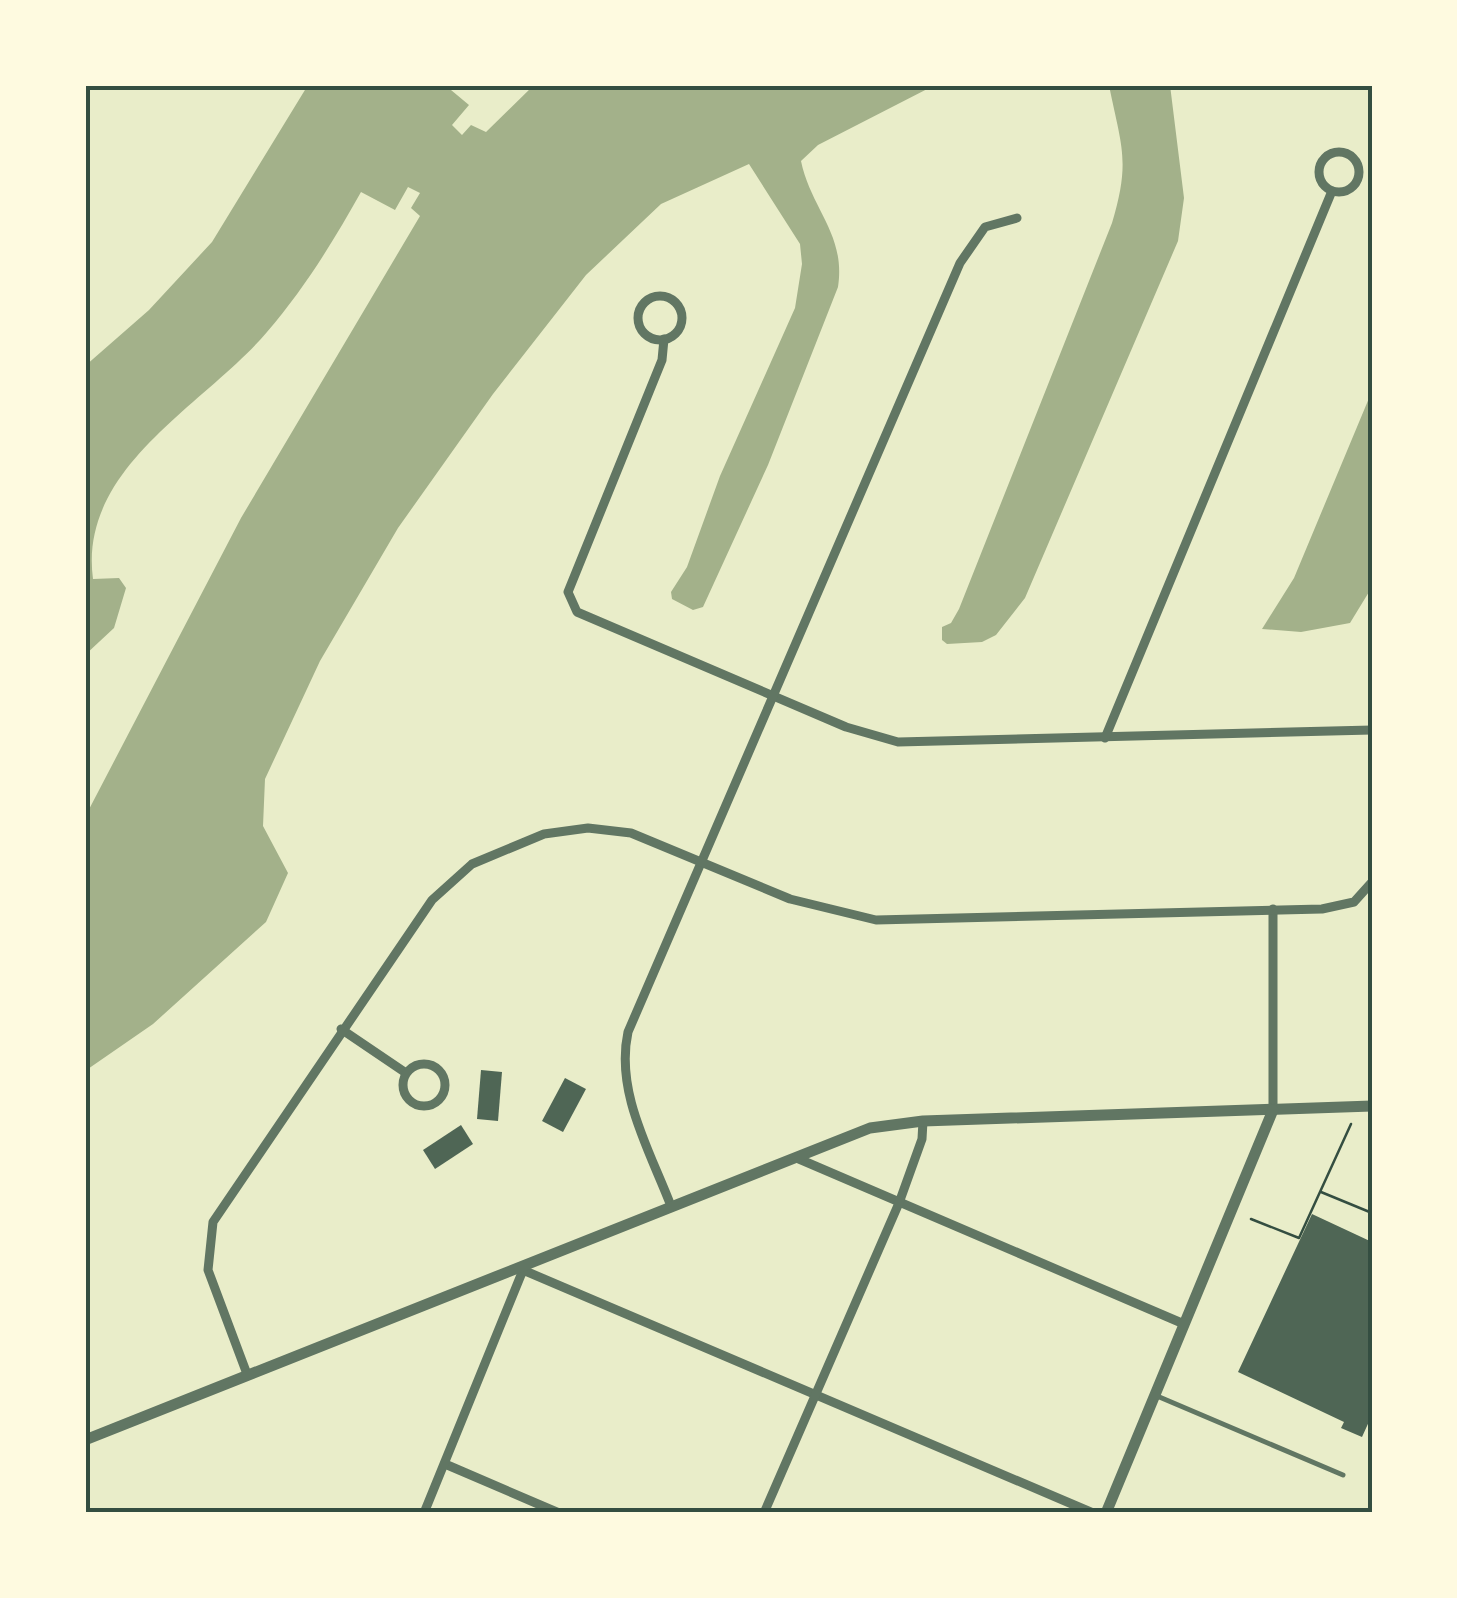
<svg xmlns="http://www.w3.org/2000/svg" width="1457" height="1598" font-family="Figtree,sans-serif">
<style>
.water{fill:#a3b18a}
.building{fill:#4f6655}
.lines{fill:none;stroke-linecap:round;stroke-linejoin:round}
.path{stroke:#344e41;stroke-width:2.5}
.service{stroke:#617663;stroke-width:5}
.minor{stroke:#617663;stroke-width:9}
.tertiary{stroke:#617663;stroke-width:11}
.neatline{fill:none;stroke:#344e41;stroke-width:4}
</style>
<rect width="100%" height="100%" fill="#e9edc9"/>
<!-- water -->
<g class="water">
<path d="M 308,85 L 445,85 L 469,105 L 452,125 L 462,135 L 471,125 L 486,132 L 534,85 L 935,85 L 818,145 L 801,161 C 811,209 846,234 838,287 L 768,465 L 703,607 L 693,610 L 672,599 L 671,592 L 687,567 L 720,476 L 795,308 L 802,264 L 800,244 L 749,164 L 661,204 L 586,275 L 493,394 L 398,528 L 320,661 L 265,779 L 263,826 L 288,873 L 266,922 L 153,1024 L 85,1071 L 85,817 L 241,518 L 420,216 L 411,208 L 420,193 L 408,187 L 395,210 L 361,192 C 333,242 304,289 267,332 C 204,406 78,467 93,579 L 119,578 L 126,588 L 114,628 L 85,655 L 85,366 L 149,310 L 212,242 Z"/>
<path d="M 1109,85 L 1170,85 L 1184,198 L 1178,241 L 1025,598 L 996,635 L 982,642 L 947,644 L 942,640 L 942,627 L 951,623 L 959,609 L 1112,223 C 1131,160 1121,146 1109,85 Z"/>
<path d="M 1372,391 L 1372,587 L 1350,623 L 1301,632 L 1262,629 L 1294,578 Z"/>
</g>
<!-- building -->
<g class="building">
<path d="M 481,1070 L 502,1072 L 498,1121 L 477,1119 Z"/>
<path d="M 565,1078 L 586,1089 L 563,1132 L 542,1121 Z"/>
<path d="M 461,1125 L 473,1144 L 435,1169 L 423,1150 Z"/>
<path d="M 1312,1214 L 1372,1242 L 1372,1415 L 1362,1437 L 1341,1428 L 1344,1422 L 1238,1372 Z"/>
</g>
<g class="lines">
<!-- path -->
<g class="path">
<path d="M 1321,1192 L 1372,1213"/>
<path d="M 1251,1219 L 1299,1238 L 1351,1124"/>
</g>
<!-- service -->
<path class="service" d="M 1157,1396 L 1343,1475"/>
<!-- minor -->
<g class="minor">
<circle cx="1339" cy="172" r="20"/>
<circle cx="660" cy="318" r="22"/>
<path d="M 664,339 L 662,360 L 568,592 L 577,612 L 846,727 L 898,742 L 1372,730"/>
<path d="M 1105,738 L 1332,191"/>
<path d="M 341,1029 L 406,1073"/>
<circle cx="424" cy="1085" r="21"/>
<path d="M 1273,1110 L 1273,909"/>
<path d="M 799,1159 L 1184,1324"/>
<path d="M 671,1206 C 650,1151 615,1092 628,1032 L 960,263 L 985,227 L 1017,218"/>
<path d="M 247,1374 L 208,1270 L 213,1222 L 432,900 L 472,864 L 544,834 L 588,828 L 631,833 L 790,899 L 876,920 L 1322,909 L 1354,902 L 1372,882"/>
<path d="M 445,1464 L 559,1513"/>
<path d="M 424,1513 L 523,1270 L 1093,1513"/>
<path d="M 764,1513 L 899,1203 L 922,1139 L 923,1121"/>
</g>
<!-- tertiary -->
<g class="tertiary">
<path d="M 85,1440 L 870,1128 L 923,1121 L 1372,1106"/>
<path d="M 1106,1513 L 1273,1110"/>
</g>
</g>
<!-- border -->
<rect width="1457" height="1598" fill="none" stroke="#fefae0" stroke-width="175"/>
<rect x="88" y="88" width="1282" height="1422" class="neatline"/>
</svg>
